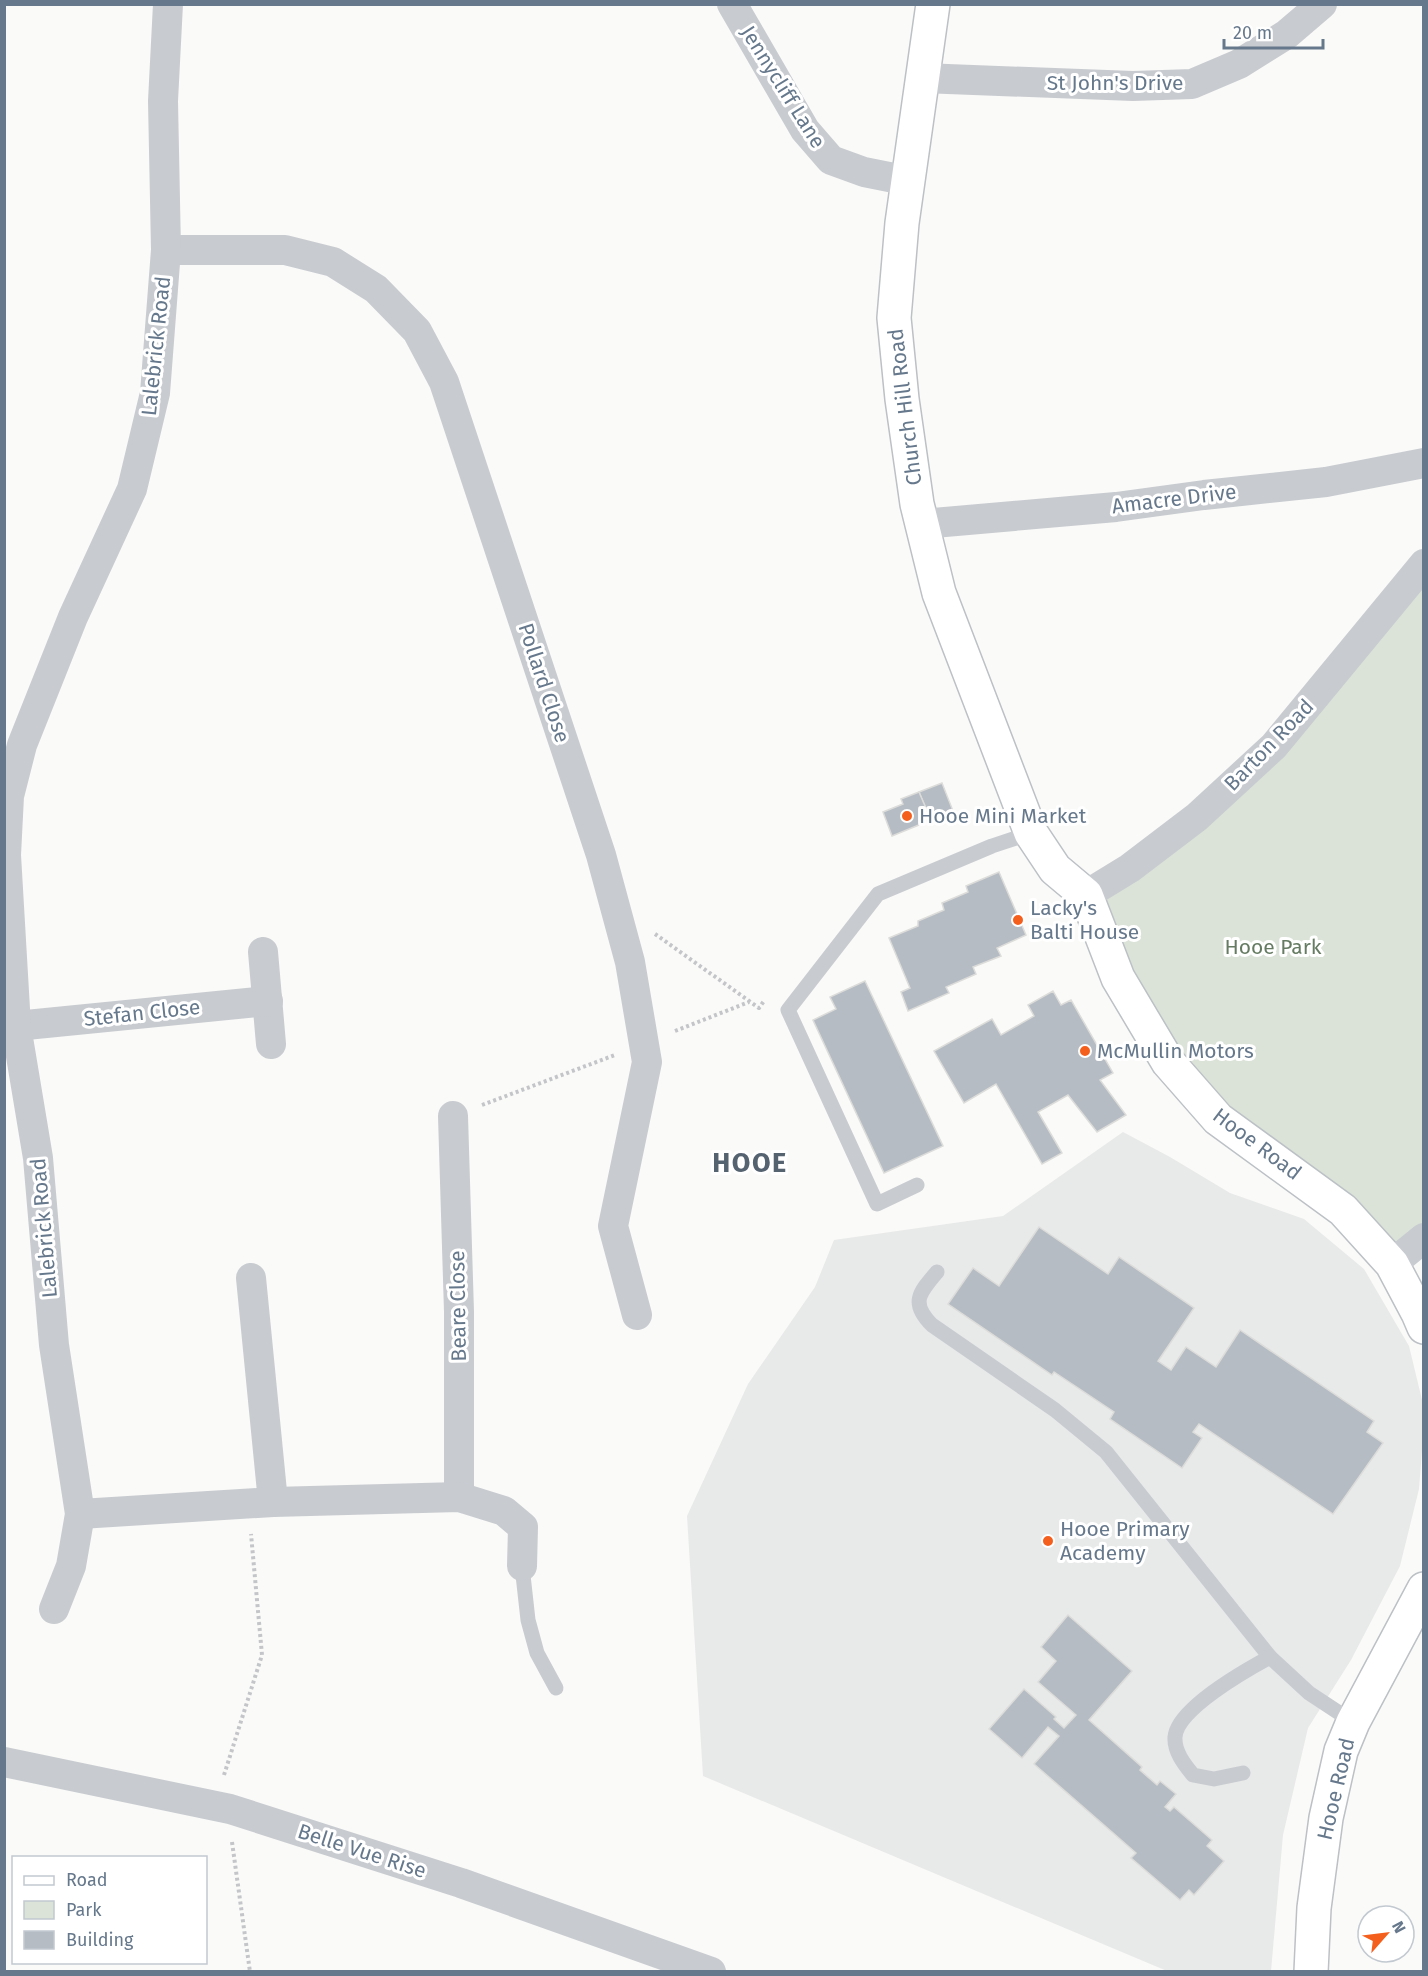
<svg xmlns="http://www.w3.org/2000/svg" width="1428" height="1976" font-family="'Fira Sans',sans-serif">
<style>
.built{fill:#e8e9e9}
.green{fill:#dbe3d8}
.building{fill:#b5bcc3;stroke:#dcdcda;stroke-width:1.5}
.lines{fill:none;stroke-linecap:round;stroke-linejoin:round}
.secondary-casing{stroke:#bcc1c6;stroke-width:36}
.path{stroke:#c3c5c8;stroke-width:4;stroke-dasharray:3 3;stroke-linecap:butt}
.lane{stroke:#c8cbd0;stroke-width:15}
.street{stroke:#c8cbd0;stroke-width:30}
.secondary{stroke:#fff;stroke-width:33}
.poi-dot{fill:#f55f1d;stroke:#fff;stroke-width:2}
.labels{text-anchor:middle;stroke-width:6;stroke-linejoin:round;paint-order:stroke}
.street-label{font-size:21px;fill:#66788c;stroke:#fff}
.poi-label{font-size:21px;fill:#66788c;stroke:#fff;text-anchor:start}
.park-label{font-size:21px;fill:#657c62;stroke:#fff}
.district-label{font-size:27px;font-weight:bold;letter-spacing:1.5px;fill:#556270;stroke:#fff}
</style>
<rect width="100%" height="100%" fill="#fafaf8"/>
<!-- built -->
<path class="built" d="M 1123,1132 L 1170,1157 L 1230,1193 L 1304,1219 L 1364,1269 L 1409,1346 L 1423,1404 L 1423,1438 L 1419,1489 L 1400,1566 L 1351,1660 L 1308,1728 L 1283,1835 L 1271,1971 L 1167,1971 L 703,1776 L 687,1516 L 748,1384 L 815,1287 L 834,1240 L 1003,1216 Z"/>
<!-- green -->
<path class="green" d="M 1423,567 L 1423,1238 L 1392,1264 L 1218,1119 L 1086,895 L 1197,817 Z"/>
<!-- building -->
<g class="building">
<path d="M 942,783 L 953,811 L 931,820 L 919,792 Z"/>
<path d="M 919,792 L 931,820 L 892,836 L 883,812 L 903,804 L 901,799 Z"/>
<path d="M 999,872 L 1026,935 L 997,948 L 1001,956 L 973,967 L 976,974 L 946,987 L 949,993 L 908,1011 L 901,992 L 910,988 L 889,938 L 918,926 L 918,921 L 944,910 L 942,903 L 968,892 L 966,886 Z"/>
<path d="M 865,981 L 943,1146 L 884,1173 L 813,1020 L 836,1009 L 830,997 Z"/>
<path d="M 1053,991 L 1061,1005 L 1071,1000 L 1113,1073 L 1100,1080 L 1126,1115 L 1097,1132 L 1068,1095 L 1038,1112 L 1062,1153 L 1042,1164 L 996,1084 L 964,1103 L 934,1051 L 992,1019 L 1001,1035 L 1034,1016 L 1028,1005 Z"/>
<path d="M 1039,1227 L 1108,1274 L 1119,1257 L 1194,1308 L 1158,1361 L 1171,1370 L 1186,1347 L 1216,1367 L 1240,1330 L 1374,1421 L 1367,1432 L 1383,1443 L 1333,1514 L 1199,1424 L 1193,1432 L 1202,1438 L 1182,1468 L 1110,1419 L 1114,1412 L 1054,1372 L 1052,1375 L 948,1304 L 973,1268 L 999,1286 Z"/>
<path d="M 1068,1615 L 1132,1671 L 1089,1720 L 1142,1767 L 1140,1770 L 1157,1785 L 1160,1781 L 1176,1794 L 1165,1807 L 1170,1811 L 1174,1807 L 1212,1840 L 1207,1846 L 1224,1861 L 1194,1895 L 1189,1890 L 1180,1900 L 1131,1858 L 1136,1853 L 1034,1764 L 1059,1736 L 1048,1727 L 1022,1758 L 989,1729 L 1024,1689 L 1056,1717 L 1054,1719 L 1064,1728 L 1076,1715 L 1038,1682 L 1056,1661 L 1041,1647 Z"/>
</g>
<g class="lines">
<defs>
<g id="secondary">
<path d="M 933,4 L 902,223 L 894,318 L 902,399 L 917,504 L 939,593 L 1031,833 L 1055,869 L 1086,895 L 1118,978 L 1168,1062 L 1218,1119 L 1343,1210 L 1392,1264 L 1418,1313 L 1424,1327"/>
<path d="M 1311,1972 L 1314,1908 L 1326,1818 L 1341,1751 L 1353,1722 L 1424,1589"/>
</g>
</defs>
<!-- secondary casing -->
<use href="#secondary" class="secondary-casing"/>
<!-- path -->
<g class="path">
<path d="M 655,934 L 759,1008 L 764,1001"/>
<path d="M 675,1031 L 749,1002"/>
<path d="M 482,1105 L 615,1055"/>
<path d="M 224,1775 L 262,1655 L 251,1534"/>
<path d="M 232,1842 L 250,1972"/>
</g>
<!-- lane -->
<g class="lane">
<path d="M 917,1185 L 877,1204 L 788,1010 L 878,894 L 992,846 L 1031,833"/>
<path d="M 937,1272 C 919,1293 910,1303 932,1325 L 1055,1410 L 1106,1452 L 1270,1657 L 1309,1693 L 1353,1722"/>
<path d="M 522,1566 L 528,1620 L 537,1653 L 556,1688"/>
<path d="M 1243,1773 L 1214,1779 L 1193,1775 C 1185,1765 1174,1752 1175,1737 C 1177,1709 1246,1670 1270,1657"/>
</g>
<!-- street -->
<g class="street">
<path d="M 732,4 L 805,130 L 831,160 L 864,172 L 909,181"/>
<path d="M 922,78 L 1133,86 L 1192,84 L 1239,64 L 1287,34 L 1322,4"/>
<path d="M 166,250 L 285,250 L 333,262 L 376,289 L 417,331 L 444,382 L 601,855 L 630,962 L 647,1062 L 613,1226 L 637,1315"/>
<path d="M 922,524 L 1116,507 L 1204,495 L 1326,482 L 1424,463"/>
<path d="M 1086,895 L 1130,868 L 1197,817 L 1274,746 L 1424,564"/>
<path d="M 263,952 L 271,1044"/>
<path d="M 16,1026 L 268,1001"/>
<path d="M 453,1116 L 459,1312 L 459,1497"/>
<path d="M 1392,1264 L 1424,1238"/>
<path d="M 251,1278 L 273,1502"/>
<path d="M 80,1514 L 273,1502 L 459,1497 L 504,1511 L 523,1527 L 522,1566"/>
<path d="M 54,1609 L 71,1566 L 80,1514 L 54,1345 L 38,1158 L 16,1026 L 6,855 L 9,796 L 22,745 L 73,617 L 132,489 L 155,393 L 166,250 L 163,101 L 168,4"/>
<path d="M 4,1762 L 230,1809 L 461,1883 L 711,1972"/>
</g>
<!-- secondary -->
<use href="#secondary" class="secondary"/>
</g>
<!-- markers -->
<g class="poi-dot">
<circle cx="907" cy="816" r="6"/>
<circle cx="1018" cy="920" r="6"/>
<circle cx="1085" cy="1051" r="6"/>
<circle cx="1048" cy="1541" r="6"/>
</g>
<g class="labels">
<!-- street labels -->
<g class="street-label">
<text x="1115" y="90">St John's Drive</text>
<text transform="translate(783 87) rotate(58)" y="7">Jennycliff Lane</text>
<text transform="translate(156 346) rotate(-84)" y="7">Lalebrick Road</text>
<text transform="translate(905 407) rotate(-97)" y="7">Church Hill Road</text>
<text transform="translate(1174 499) rotate(-7)" y="7">Amacre Drive</text>
<text transform="translate(544 683) rotate(72)" y="7">Pollard Close</text>
<text transform="translate(1269 745) rotate(-46)" y="7">Barton Road</text>
<text transform="translate(142 1013) rotate(-6)" y="7">Stefan Close</text>
<text transform="translate(1257 1144) rotate(37)" y="7">Hooe Road</text>
<text transform="translate(44 1228) rotate(-95)" y="7">Lalebrick Road</text>
<text transform="translate(458 1306) rotate(-91)" y="7">Beare Close</text>
<text transform="translate(1336 1789) rotate(-77)" y="7">Hooe Road</text>
<text transform="translate(362 1851) rotate(18)" y="7">Belle Vue Rise</text>
</g>
<!-- poi labels -->
<g class="poi-label">
<text x="919" y="823">Hooe Mini Market</text>
<text x="1030" y="915">Lacky's<tspan x="1030" dy="24">Balti House</tspan></text>
<text x="1097" y="1058">McMullin Motors</text>
<text x="1060" y="1536">Hooe Primary<tspan x="1060" dy="24">Academy</tspan></text>
</g>
<!-- park labels -->
<g class="park-label">
<text x="1273" y="954">Hooe Park</text>
</g>
<!-- district labels -->
<g class="district-label">
<text x="750" y="1172">HOOE</text>
</g>
</g>
<!-- border -->
<rect width="1428" height="1976" fill="none" stroke="#66788c" stroke-width="12"/>
<!-- legend -->
<rect x="12" y="1856" width="195" height="108" fill="#ffffff" stroke="#c2c9d1" stroke-width="1.5"/>
<rect x="24" y="1876" width="30" height="9" fill="#ffffff" stroke="#c2c9d1" stroke-width="1.5"/>
<text x="66" y="1886" font-size="18" fill="#66788c">Road</text>
<rect x="24" y="1901" width="30" height="18" fill="#dbe3d8" stroke="#c2c9d1" stroke-width="1.5"/>
<text x="66" y="1916" font-size="18" fill="#66788c">Park</text>
<rect x="24" y="1931" width="30" height="18" fill="#b5bcc3" stroke="#c2c9d1" stroke-width="1.5"/>
<text x="66" y="1946" font-size="18" fill="#66788c">Building</text>
<!-- north arrow -->
<g transform="translate(1386 1934) rotate(62)"><circle r="28" fill="#ffffff" stroke="#c2c9d1" stroke-width="1.5"/>
<path d="M0-4.5L10 22L0 15L-10 22Z" fill="#f55f1d"/>
<text y="-9" font-size="16" font-weight="bold" text-anchor="middle" fill="#66788c">N</text>
</g>
<!-- scale -->
<path d="M1224 39v9h99v-9" fill="none" stroke="#66788c" stroke-width="3"/>
<text x="1233" y="39" font-size="18" fill="#66788c" stroke="#ffffff" stroke-width="4.5" paint-order="stroke">20 m</text>
</svg>
